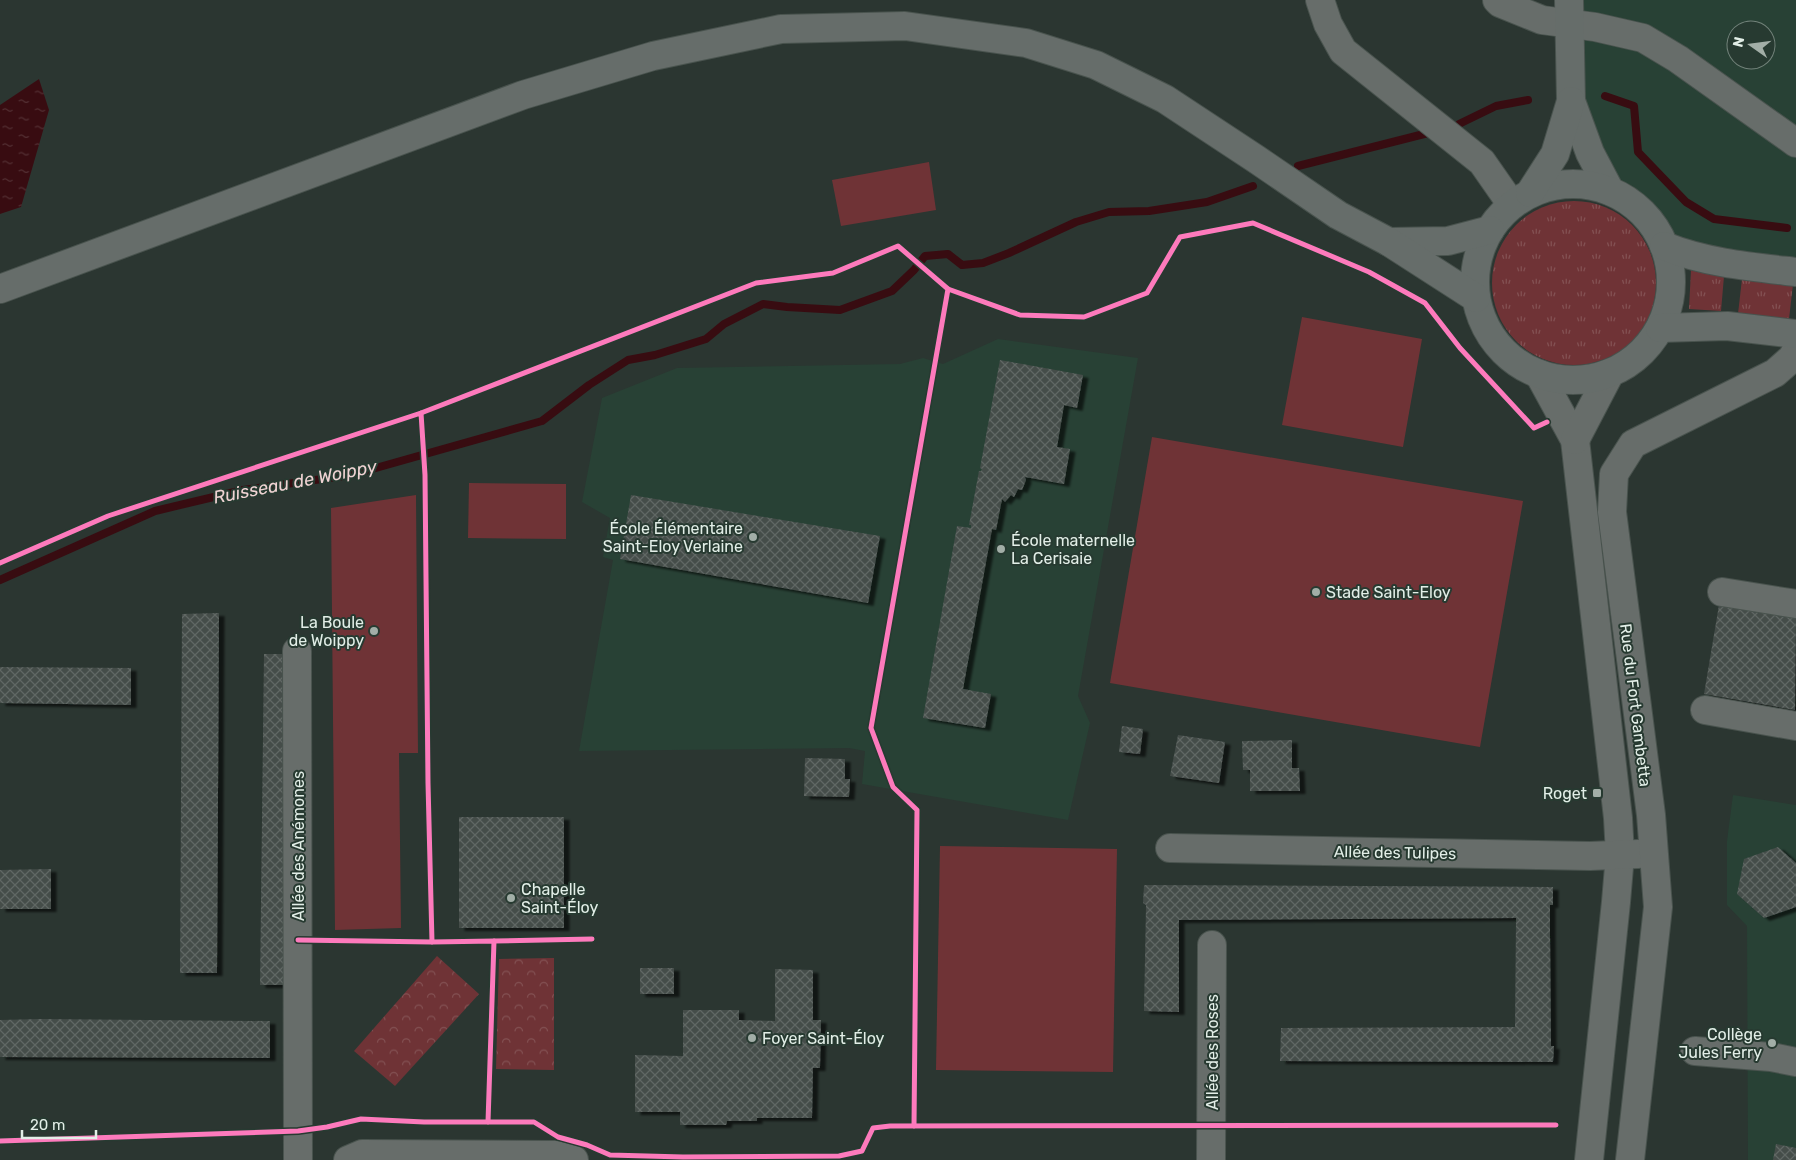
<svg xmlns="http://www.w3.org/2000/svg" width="1796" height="1160" font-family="Rubik,sans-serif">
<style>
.built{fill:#284135;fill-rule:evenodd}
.grass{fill:url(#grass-tufts)}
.park{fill:url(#park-crowns)}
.pitch{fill:#6f3336}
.water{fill:url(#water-ripples)}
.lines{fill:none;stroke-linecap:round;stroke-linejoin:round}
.stream{stroke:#380c11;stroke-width:8}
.building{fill:url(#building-cross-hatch);filter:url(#shadow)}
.minor-casing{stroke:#49534e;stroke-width:30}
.major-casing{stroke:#49534e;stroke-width:30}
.minor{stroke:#676d6a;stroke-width:28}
.major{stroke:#666d6a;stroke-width:28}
.cycleway-casing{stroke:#273a31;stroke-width:8}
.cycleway{stroke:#fd7abc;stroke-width:5}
.poi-dot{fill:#a2aea7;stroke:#273a31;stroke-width:2}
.labels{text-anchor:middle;stroke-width:4;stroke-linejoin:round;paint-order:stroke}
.poi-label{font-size:16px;fill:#e2eee7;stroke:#273a31;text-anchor:end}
.street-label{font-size:16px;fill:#e2eee7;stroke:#273a31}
.water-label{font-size:18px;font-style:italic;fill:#efd3d3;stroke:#273a31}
</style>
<defs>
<pattern id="grass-tufts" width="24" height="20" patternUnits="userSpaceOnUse" patternTransform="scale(1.25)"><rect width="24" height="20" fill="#6f3336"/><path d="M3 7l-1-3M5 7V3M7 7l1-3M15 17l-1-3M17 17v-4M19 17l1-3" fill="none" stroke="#835153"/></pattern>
<pattern id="park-crowns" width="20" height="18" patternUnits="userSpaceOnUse" patternTransform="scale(1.25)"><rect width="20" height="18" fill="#6f3336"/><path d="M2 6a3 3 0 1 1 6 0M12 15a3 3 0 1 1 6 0" fill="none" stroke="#835153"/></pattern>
<pattern id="water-ripples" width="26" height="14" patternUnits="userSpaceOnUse" patternTransform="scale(1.25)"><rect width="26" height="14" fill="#380c11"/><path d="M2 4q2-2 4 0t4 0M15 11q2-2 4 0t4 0" fill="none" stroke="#543034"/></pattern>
<pattern id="building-cross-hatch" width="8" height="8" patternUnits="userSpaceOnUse" patternTransform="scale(1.25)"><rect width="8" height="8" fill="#454d4a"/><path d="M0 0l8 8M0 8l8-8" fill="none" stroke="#606764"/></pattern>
<filter id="shadow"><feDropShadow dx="5.5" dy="3" stdDeviation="1" flood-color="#0009"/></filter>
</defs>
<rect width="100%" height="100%" fill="#2b3631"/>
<!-- built -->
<g class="built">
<path d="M 1569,0 L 1796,0 L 1796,272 L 1664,246 L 1655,228 L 1642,212 L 1627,200 L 1610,191 L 1590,153 ZM 1736,30 L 1766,30 L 1766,60 L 1736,60 Z"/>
<path d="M 998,339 L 1138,358 L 1078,696 L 1090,723 L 1068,820 L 862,784 L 865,751 L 849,748 L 579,751 L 613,560 L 603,557 L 610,518 L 582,502 L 602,398 L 677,368 L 900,364 L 923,358 L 943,364 Z"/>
<path d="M 1733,795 L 1796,805 L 1796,1160 L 1748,1160 L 1747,926 L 1727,905 L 1727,841 Z"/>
</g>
<!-- grass -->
<g class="grass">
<circle cx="1574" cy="283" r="82"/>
<path d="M 1691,270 L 1724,276 L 1721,311 L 1689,309 Z"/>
<path d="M 1742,279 L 1793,284 L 1789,319 L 1738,314 Z"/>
</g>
<!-- park -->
<g class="park">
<path d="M 437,956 L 479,994 L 395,1086 L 354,1051 Z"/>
<path d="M 554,958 L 554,1070 L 496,1069 L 499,959 Z"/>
</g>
<!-- pitch -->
<g class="pitch">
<path d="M 929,162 L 936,210 L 841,226 L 832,180 Z"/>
<path d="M 1302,317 L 1422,339 L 1403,447 L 1282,425 Z"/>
<path d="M 1152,437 L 1523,501 L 1480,747 L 1110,683 Z"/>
<path d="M 469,483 L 566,484 L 566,539 L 468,538 Z"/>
<path d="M 416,495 L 418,753 L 399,753 L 401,928 L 335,930 L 331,508 Z"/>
<path d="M 940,846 L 1117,849 L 1113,1072 L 936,1070 Z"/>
</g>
<!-- water -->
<path class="water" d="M 39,79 L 49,110 L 21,207 L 0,214 L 0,105 Z"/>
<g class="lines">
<!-- stream -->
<g class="stream">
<path d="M 1605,96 L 1634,106 L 1638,152 L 1686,202 L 1714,219 L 1787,228"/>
<path d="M 1459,124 L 1496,106 L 1528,100"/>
<path d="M 1298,166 L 1432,132"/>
<path d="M 0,580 L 155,511 L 243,490 L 351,475 L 542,421 L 589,385 L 628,360 L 655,355 L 706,339 L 724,324 L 763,304 L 787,307 L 840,310 L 892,291 L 914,270 L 925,256 L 948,254 L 962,265 L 983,263 L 1009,253 L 1076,222 L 1109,212 L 1149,211 L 1207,202 L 1253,186"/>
</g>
</g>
<!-- building -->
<g class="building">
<path d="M 1000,360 L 1083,375 L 1077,408 L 1064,405 L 1057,447 L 1070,449 L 1064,484 L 1025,477 L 1026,480 L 1022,490 L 1018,489 L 1014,497 L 1011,495 L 1005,502 L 1002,499 L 996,530 L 992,529 L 963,689 L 991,694 L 985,728 L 923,718 L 957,526 L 971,528 L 971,525 L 969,525 L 979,471 L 981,471 L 982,469 L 980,468 Z"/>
<path d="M 631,495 L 880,536 L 868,603 L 620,559 Z"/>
<path d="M 1719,605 L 1796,618 L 1795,710 L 1704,694 Z"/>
<path d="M 219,613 L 217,973 L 180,973 L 182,614 Z"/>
<path d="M 264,654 L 287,654 L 283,985 L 260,985 Z"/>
<path d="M 0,667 L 131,668 L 131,705 L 0,703 Z"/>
<path d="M 1122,726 L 1143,729 L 1140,754 L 1119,752 Z"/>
<path d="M 1178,735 L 1225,742 L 1219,783 L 1170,776 Z"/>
<path d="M 1292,740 L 1292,768 L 1299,768 L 1300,791 L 1250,791 L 1250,770 L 1243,770 L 1242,741 Z"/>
<path d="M 805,758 L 845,759 L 845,779 L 850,779 L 849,797 L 804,796 Z"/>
<rect x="459" y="817" width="105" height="111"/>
<path d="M 1778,847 L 1796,863 L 1796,907 L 1764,918 L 1737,894 L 1744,859 Z"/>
<path d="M 51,869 L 51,909 L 0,909 L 0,870 Z"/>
<path d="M 1145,885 L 1553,887 L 1553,905 L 1550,905 L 1550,934 L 1551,1046 L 1554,1046 L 1553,1062 L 1280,1061 L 1281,1028 L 1515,1027 L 1516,918 L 1179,920 L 1179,1012 L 1144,1011 L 1146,905 L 1143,903 L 1144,886 Z"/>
<rect x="640" y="968" width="34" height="26"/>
<path d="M 775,969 L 813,970 L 813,1020 L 821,1020 L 820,1068 L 813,1068 L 812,1118 L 757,1118 L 757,1121 L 727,1121 L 726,1125 L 680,1125 L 680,1112 L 635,1112 L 635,1055 L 683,1056 L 683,1010 L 739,1010 L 739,1020 L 775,1021 Z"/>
<path d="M 41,1019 L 270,1021 L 270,1058 L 0,1057 L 0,1020 Z"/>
<path d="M 1776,1144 L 1796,1148 L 1796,1160 L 1773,1160 Z"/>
</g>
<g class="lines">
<defs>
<g id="minor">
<path d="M 1320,0 L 1328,24 L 1343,51 L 1482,162 L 1512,205"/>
<path d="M 1497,0 L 1500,3 L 1542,20 L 1595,27 L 1643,38 L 1678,59 L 1796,143"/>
<path d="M 1539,374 L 1575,440 L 1618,818 L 1620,855 L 1616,902 L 1589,1160"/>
<path d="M 1575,440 L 1610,373"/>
<path d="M 1722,592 L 1796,604"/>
<path d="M 297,651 L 298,1160"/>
<path d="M 1705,710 L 1796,726"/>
<path d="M 1170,848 L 1590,856 L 1638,854"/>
<path d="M 1695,1051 L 1771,1057 L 1796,1062"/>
<path d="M 348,1160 L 362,1154 L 556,1155 L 574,1160"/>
<path d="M 1211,1160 L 1212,945"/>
<path d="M 1630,1160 L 1658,907 L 1651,815 L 1612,512 L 1614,474 L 1633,444 L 1775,373 L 1792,358 L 1796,351"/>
</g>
<g id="major">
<path d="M 1569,0 L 1571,101 L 1590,153 L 1610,191"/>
<circle cx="1573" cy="282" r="98"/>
<path d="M 1530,193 L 1555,154 L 1571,101"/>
<path d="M 1389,242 L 1448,241 L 1490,230"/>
<path d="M 1664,246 C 1706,263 1752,267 1796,272"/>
<path d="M 0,289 L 523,95 L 653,56 L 781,29 L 905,26 L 1026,43 L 1096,65 L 1165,99 L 1256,159 L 1338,215 L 1389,242 L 1476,298"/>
<path d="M 1660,328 L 1727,326 L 1796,334"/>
</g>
</defs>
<!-- minor casing -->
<use href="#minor" class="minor-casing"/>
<!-- major casing -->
<use href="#major" class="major-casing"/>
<!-- minor -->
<use href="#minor" class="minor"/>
<!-- major -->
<use href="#major" class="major"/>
<defs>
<g id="cycleway">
<path d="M 948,289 L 1020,315 L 1084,317 L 1147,293 L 1180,237 L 1253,223 L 1369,272 L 1425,303 L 1460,348 L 1534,428 L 1547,422"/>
<path d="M 421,413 L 756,283 L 833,273 L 898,246 L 948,289 L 871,728 L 893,787 L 917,810 L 914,1126"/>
<path d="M 0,563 L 108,516 L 421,413 L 425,475 L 428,783 L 432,942 L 298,940"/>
<path d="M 494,941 L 592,939"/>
<path d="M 432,942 L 494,941 L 488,1122"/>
<path d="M 0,1141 L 298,1131 L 327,1127 L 361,1119 L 424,1122 L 534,1122 L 558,1137 L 587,1145 L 610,1155 L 683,1157 L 839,1156 L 862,1151 L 873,1128 L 890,1126 L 1556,1125"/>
</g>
</defs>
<!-- cycleway casing -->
<use href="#cycleway" class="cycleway-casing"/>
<!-- cycleway -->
<use href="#cycleway" class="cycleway"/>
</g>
<!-- markers -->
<g class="poi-dot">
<circle cx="753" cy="537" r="5"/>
<circle cx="1001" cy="549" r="5"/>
<circle cx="1316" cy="592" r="5"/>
<circle cx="374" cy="631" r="5"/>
<rect x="1592" y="788" width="10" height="10" rx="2.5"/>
<circle cx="511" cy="898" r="5"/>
<circle cx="752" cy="1038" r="5"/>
<circle cx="1772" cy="1043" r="5"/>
</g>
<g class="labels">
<!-- poi labels -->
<g class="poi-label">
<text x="743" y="534">École Élémentaire<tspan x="743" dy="18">Saint-Eloy Verlaine</tspan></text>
<text x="1011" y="546" text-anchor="start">École maternelle<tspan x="1011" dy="18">La Cerisaie</tspan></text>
<text x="1326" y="598" text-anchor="start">Stade Saint-Eloy</text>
<text x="364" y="628">La Boule<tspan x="364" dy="18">de Woippy</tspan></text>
<text x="1587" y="799">Roget</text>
<text x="521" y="895" text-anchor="start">Chapelle<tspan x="521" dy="18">Saint-Éloy</tspan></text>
<text x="1762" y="1040">Collège<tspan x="1762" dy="18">Jules Ferry</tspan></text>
<text x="762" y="1044" text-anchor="start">Foyer Saint-Éloy</text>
</g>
<!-- street labels -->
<g class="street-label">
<text transform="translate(1636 705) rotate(83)" y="6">Rue du Fort Gambetta</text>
<text transform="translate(298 846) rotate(-90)" y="6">Allée des Anémones</text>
<text transform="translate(1395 852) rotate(1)" y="6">Allée des Tulipes</text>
<text transform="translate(1212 1052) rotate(-90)" y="6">Allée des Roses</text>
</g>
<!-- water labels -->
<g class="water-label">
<text transform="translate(295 482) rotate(-11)" y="6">Ruisseau de Woippy</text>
</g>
</g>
<!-- north arrow -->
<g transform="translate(1751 45) rotate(284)"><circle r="24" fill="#273a31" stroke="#72827a"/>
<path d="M0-4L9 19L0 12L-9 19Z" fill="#a2aea7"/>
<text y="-8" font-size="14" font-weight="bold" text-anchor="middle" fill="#e2eee7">N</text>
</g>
<!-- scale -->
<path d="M22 1130v8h74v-8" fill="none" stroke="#e2eee7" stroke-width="2.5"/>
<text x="30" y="1130" font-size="15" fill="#e2eee7" stroke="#273a31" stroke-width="4" paint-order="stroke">20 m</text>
</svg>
